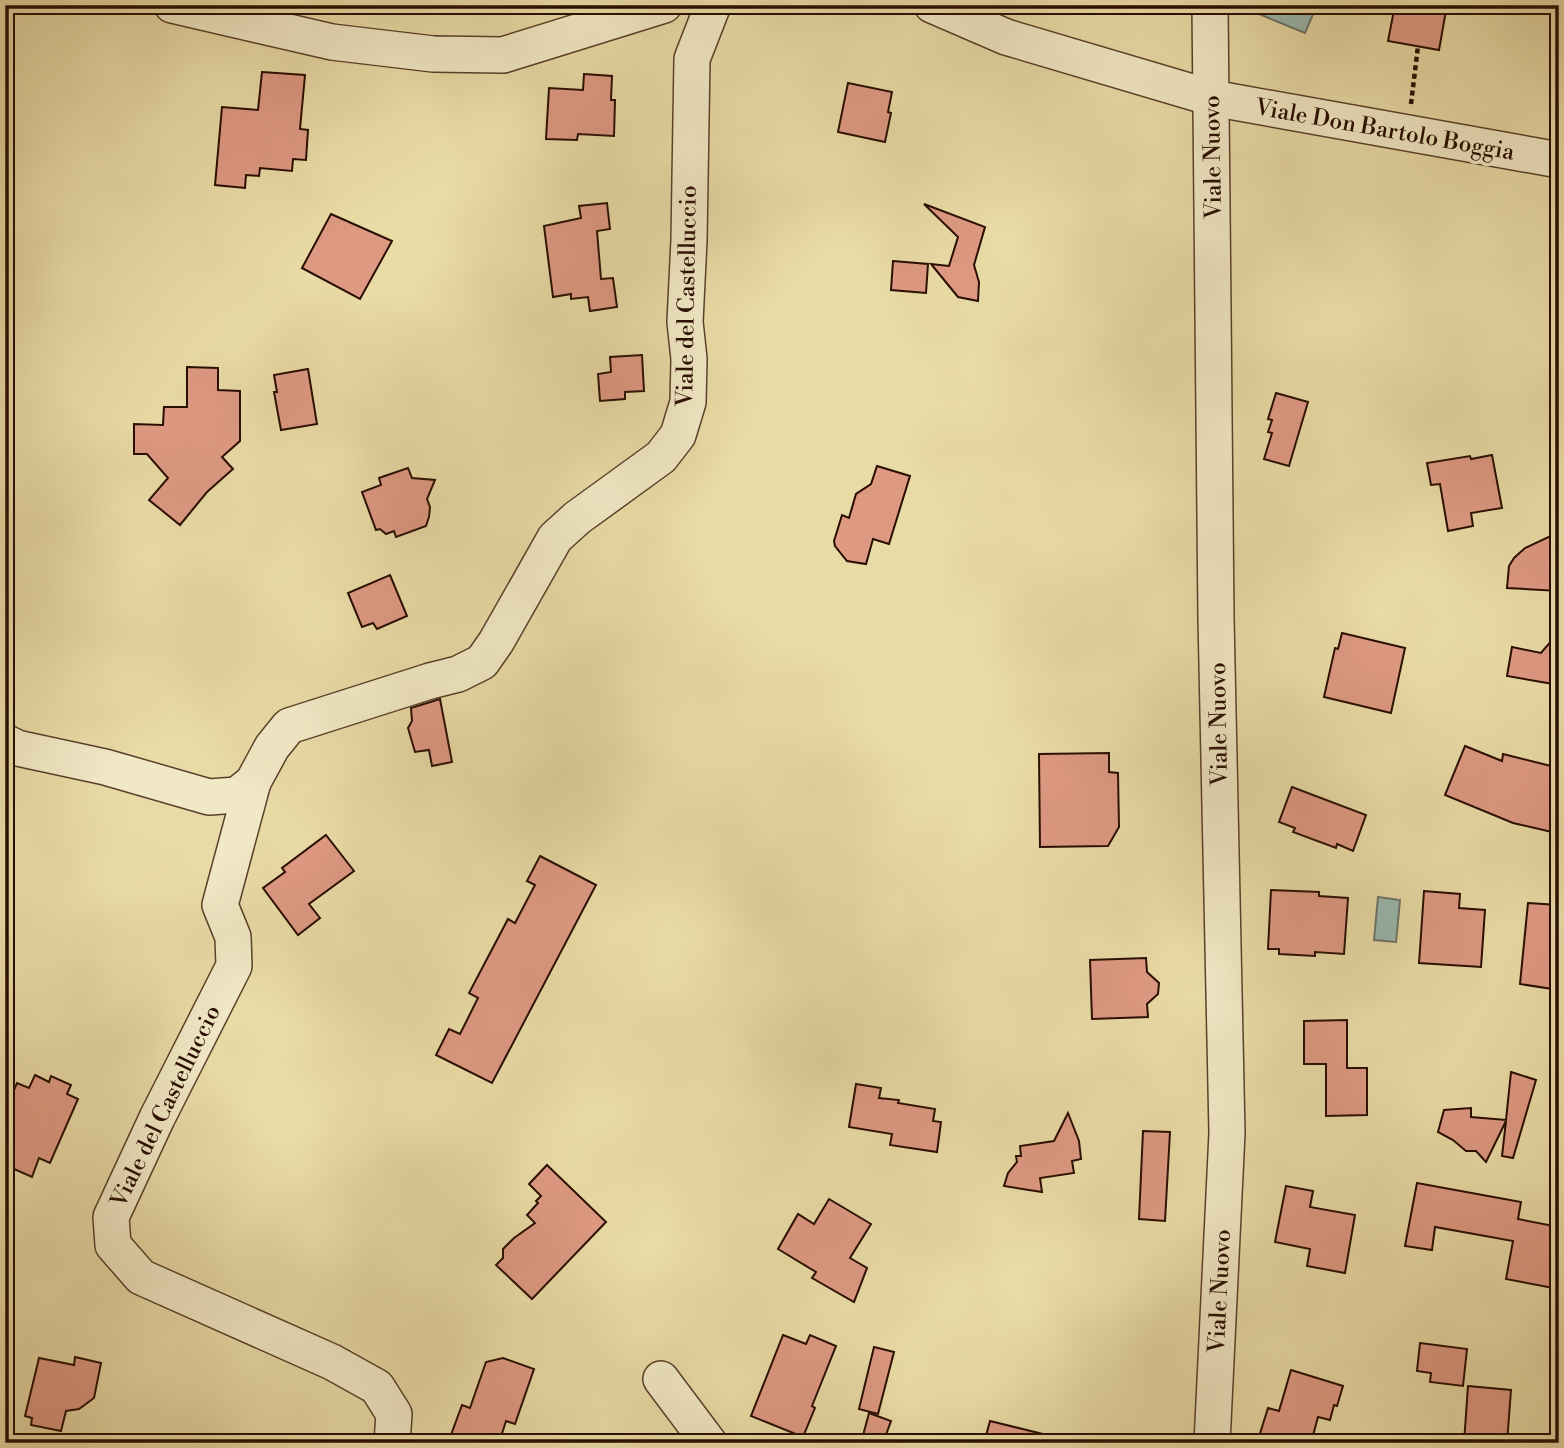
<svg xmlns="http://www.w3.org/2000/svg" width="1564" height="1448" font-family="'Libre Bodoni',serif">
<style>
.water{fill:#99b9af;stroke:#6c7469;stroke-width:2}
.building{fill:#de9983;stroke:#290d00;stroke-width:2}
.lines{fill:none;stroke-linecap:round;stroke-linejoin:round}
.minor-casing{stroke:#59402a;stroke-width:38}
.path{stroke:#290d00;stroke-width:4.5;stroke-dasharray:5 3.5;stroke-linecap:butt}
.minor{stroke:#f1e8c5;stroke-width:35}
.labels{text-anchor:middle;stroke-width:7;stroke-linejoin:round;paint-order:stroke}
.street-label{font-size:23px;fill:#290d00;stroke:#f1e8c5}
</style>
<rect width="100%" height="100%" fill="#e9dba6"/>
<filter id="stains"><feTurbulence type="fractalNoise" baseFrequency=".00286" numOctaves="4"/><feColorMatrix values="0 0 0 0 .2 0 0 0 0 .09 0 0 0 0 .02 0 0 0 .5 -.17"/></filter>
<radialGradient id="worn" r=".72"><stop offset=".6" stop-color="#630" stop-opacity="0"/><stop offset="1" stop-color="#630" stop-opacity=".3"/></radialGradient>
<!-- water -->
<g class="water">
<path d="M 1263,5 L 1317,5 L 1305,33 L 1259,14 Z"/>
<path d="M 1378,897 L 1400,900 L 1396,942 L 1374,940 Z"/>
</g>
<!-- building -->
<g class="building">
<path d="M 1395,5 L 1447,5 L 1439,50 L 1388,41 Z"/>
<path d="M 262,72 L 305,75 L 300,129 L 308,130 L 306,160 L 293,159 L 292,171 L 260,168 L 259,176 L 246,175 L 245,188 L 215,185 L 222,107 L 258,110 Z"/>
<path d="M 584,74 L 612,76 L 611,100 L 615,100 L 614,136 L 578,134 L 577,140 L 546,139 L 549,88 L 583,90 Z"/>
<path d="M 848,83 L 892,92 L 888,112 L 891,113 L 885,142 L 838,132 Z"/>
<path d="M 607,203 L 610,229 L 597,231 L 601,279 L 613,278 L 617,307 L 590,311 L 588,297 L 571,299 L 571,294 L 553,297 L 544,226 L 581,218 L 579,206 Z"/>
<path d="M 924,204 L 985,227 L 974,265 L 979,282 L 978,301 L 958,297 L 931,264 L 949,266 L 958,237 Z"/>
<path d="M 331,214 L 392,241 L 360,299 L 302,268 Z"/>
<path d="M 893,261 L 928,264 L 926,293 L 891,290 Z"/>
<path d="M 642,355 L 644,391 L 625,392 L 625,399 L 600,401 L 598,374 L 611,372 L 610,357 Z"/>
<path d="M 187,367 L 218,368 L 218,390 L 240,391 L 240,441 L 222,457 L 233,469 L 207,492 L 180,525 L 149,500 L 168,478 L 147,454 L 134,454 L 134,424 L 163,425 L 164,407 L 187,407 Z"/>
<path d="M 308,369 L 317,424 L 281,430 L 274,392 L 277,392 L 274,375 Z"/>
<path d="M 1276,393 L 1308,402 L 1289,466 L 1264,459 L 1272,433 L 1268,432 L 1272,420 L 1268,419 Z"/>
<path d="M 1492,455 L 1502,508 L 1471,513 L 1473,526 L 1448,531 L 1440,484 L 1431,485 L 1427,463 L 1470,456 L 1471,459 Z"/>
<path d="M 877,466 L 910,476 L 889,544 L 873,539 L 866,564 L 847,561 L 835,546 L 834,541 L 842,515 L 849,518 L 856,494 L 871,484 Z"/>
<path d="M 408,468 L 412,478 L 435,480 L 427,499 L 430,507 L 429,517 L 426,526 L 396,537 L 394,531 L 386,534 L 380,529 L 376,530 L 362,492 L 381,485 L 379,478 Z"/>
<path d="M 1559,532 L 1559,591 L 1507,588 L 1509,566 L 1514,558 L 1525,548 Z"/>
<path d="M 390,575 L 407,616 L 377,629 L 373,623 L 362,627 L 348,593 Z"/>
<path d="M 1559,632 L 1559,685 L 1507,676 L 1512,647 L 1541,653 Z"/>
<path d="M 1342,633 L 1405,648 L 1391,713 L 1324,697 L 1335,648 L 1338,649 Z"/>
<path d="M 440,699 L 452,762 L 432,766 L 429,750 L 415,752 L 408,728 L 412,721 L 411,708 Z"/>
<path d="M 1465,746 L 1502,761 L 1503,754 L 1559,768 L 1559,803 L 1552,832 L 1513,823 L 1445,795 Z"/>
<path d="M 1109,753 L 1109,772 L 1118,773 L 1119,827 L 1108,846 L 1040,847 L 1039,754 Z"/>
<path d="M 1292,787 L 1366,815 L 1353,851 L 1337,844 L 1336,848 L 1293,832 L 1295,828 L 1279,822 Z"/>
<path d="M 326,835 L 354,871 L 309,904 L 320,918 L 298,935 L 263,888 L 285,872 L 282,868 Z"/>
<path d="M 540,856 L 596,885 L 492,1083 L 436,1055 L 449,1029 L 460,1034 L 478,998 L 469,993 L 508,919 L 515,923 L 535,885 L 527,881 Z"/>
<path d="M 1271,890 L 1319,892 L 1319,896 L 1348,898 L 1344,954 L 1315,952 L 1315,956 L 1279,954 L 1279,949 L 1268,949 Z"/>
<path d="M 1424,891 L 1460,894 L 1459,908 L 1485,910 L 1481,967 L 1419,963 Z"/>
<path d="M 1528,903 L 1559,905 L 1559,990 L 1520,984 Z"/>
<path d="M 1146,958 L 1147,972 L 1159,983 L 1158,994 L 1147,1004 L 1148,1017 L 1092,1019 L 1090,960 Z"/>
<path d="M 1347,1020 L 1347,1068 L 1367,1068 L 1367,1115 L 1326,1116 L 1326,1064 L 1304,1064 L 1304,1021 Z"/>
<path d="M 1511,1072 L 1536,1080 L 1513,1158 L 1502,1156 L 1506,1121 L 1486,1162 L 1476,1151 L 1466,1151 L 1453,1140 L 1438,1132 L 1444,1110 L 1471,1108 L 1471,1117 L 1506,1120 Z"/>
<path d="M 35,1075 L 49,1082 L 51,1076 L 71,1085 L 67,1094 L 78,1099 L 50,1163 L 39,1158 L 32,1177 L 5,1165 L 5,1111 L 17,1083 L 29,1088 Z"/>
<path d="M 856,1084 L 881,1088 L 879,1098 L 899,1100 L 898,1103 L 935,1109 L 933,1121 L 941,1122 L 937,1152 L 890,1145 L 892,1134 L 849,1127 Z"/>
<path d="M 1068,1113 L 1079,1141 L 1081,1159 L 1072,1161 L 1074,1173 L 1040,1178 L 1042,1192 L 1004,1186 L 1008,1173 L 1017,1162 L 1016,1156 L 1021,1156 L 1020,1146 L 1054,1141 Z"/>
<path d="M 1143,1131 L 1170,1132 L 1165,1221 L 1139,1219 Z"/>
<path d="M 547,1165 L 606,1222 L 532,1299 L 496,1265 L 503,1258 L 503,1249 L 514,1238 L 535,1223 L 527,1215 L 538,1203 L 536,1201 L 541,1196 L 529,1184 Z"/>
<path d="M 1417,1183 L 1521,1202 L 1518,1219 L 1559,1227 L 1559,1289 L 1506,1279 L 1513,1241 L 1435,1227 L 1432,1250 L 1405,1246 Z"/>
<path d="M 1286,1186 L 1313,1191 L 1310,1207 L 1355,1215 L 1345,1273 L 1307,1266 L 1310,1249 L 1275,1242 Z"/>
<path d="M 829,1199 L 871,1224 L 850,1258 L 867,1268 L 854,1302 L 812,1278 L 816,1272 L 778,1249 L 798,1214 L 814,1224 Z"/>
<path d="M 783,1335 L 806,1344 L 810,1335 L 836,1346 L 812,1406 L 815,1408 L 803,1437 L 751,1416 Z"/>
<path d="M 1420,1343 L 1467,1349 L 1463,1386 L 1430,1382 L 1431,1373 L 1417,1371 Z"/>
<path d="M 874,1347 L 894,1352 L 878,1414 L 859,1409 Z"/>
<path d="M 75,1357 L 101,1363 L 94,1398 L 79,1409 L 66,1411 L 61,1431 L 31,1425 L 32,1418 L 25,1416 L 39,1358 L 74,1365 Z"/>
<path d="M 503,1358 L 534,1369 L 515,1424 L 506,1421 L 499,1443 L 448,1443 L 462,1405 L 470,1408 L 486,1362 Z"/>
<path d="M 1291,1370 L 1343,1386 L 1337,1406 L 1334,1405 L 1330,1420 L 1318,1417 L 1311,1443 L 1257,1443 L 1268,1408 L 1279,1411 Z"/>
<path d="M 1468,1386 L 1511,1390 L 1507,1443 L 1464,1443 Z"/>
<path d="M 869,1413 L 891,1421 L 883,1443 L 861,1443 Z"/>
<path d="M 990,1421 L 1047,1435 L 1046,1443 L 984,1443 Z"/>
</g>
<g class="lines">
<defs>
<g id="minor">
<path d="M 172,5 L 332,42 L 433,54 L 503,55 L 664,5"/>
<path d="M 932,5 L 1006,37 L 1212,98 L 1559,160"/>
<path d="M 1210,5 L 1216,618 L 1227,1133 L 1212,1443"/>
<path d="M 5,742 L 17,748 L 105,767 L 209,797 L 237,795 L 253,782 L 272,747 L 289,726 L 430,681 L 458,674 L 482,662 L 496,642 L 555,538 L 577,518 L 661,457 L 678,435 L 688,402 L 689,359 L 685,322 L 689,240 L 692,59 L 713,5"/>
<path d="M 253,782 L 220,905 L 233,937 L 234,966 L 157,1118 L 111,1217 L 113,1245 L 141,1277 L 332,1362 L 377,1387 L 394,1414 L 392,1443"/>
<path d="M 661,1379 L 709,1443"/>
</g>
</defs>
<!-- minor casing -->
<use href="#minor" class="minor-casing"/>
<!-- path -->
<path class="path" d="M 1411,104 L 1418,46"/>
<!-- minor -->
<use href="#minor" class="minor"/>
</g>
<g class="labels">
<!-- street labels -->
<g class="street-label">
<text transform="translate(1385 129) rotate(10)" y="8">Viale Don Bartolo Boggia</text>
<text transform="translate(1212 157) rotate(-91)" y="8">Viale Nuovo</text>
<text transform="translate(686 296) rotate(-89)" y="8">Viale del Castelluccio</text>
<text transform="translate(1218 724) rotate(-91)" y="8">Viale Nuovo</text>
<text transform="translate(165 1106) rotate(-64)" y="8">Viale del Castelluccio</text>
<text transform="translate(1219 1291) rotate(-87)" y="8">Viale Nuovo</text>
</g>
</g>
<!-- margin -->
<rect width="1564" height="1448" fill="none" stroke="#e9dba6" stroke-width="28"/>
<rect x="7" y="7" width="1550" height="1434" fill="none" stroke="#290d00" stroke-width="3.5"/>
<rect x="14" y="14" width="1536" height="1420" fill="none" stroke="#290d00" stroke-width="2"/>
<rect width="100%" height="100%" filter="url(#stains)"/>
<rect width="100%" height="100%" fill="url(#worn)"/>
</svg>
